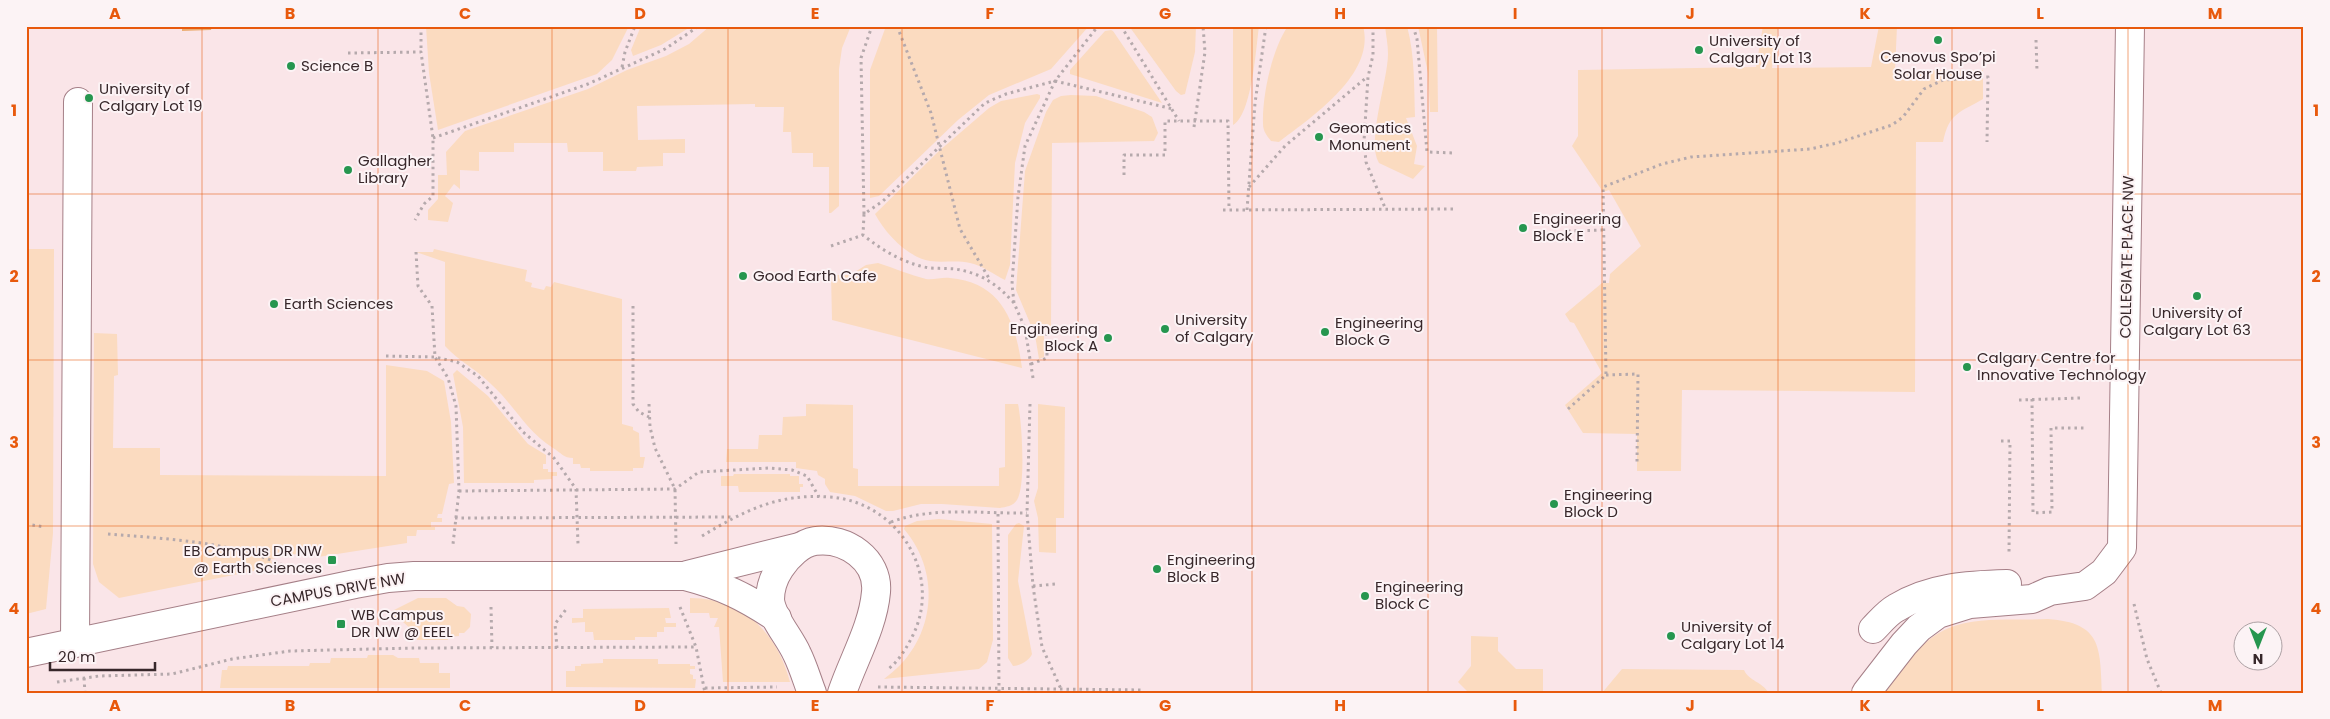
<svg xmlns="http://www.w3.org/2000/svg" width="2330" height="719" font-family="Poppins,sans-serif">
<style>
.built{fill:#fae5e8;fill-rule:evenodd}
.green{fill:#fbdbc0}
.forest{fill:#ebae74}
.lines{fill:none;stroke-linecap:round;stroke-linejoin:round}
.minor-casing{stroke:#a57f87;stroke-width:30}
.path{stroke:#b5a9ac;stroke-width:3;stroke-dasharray:2.5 4;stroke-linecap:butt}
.minor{stroke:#fff;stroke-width:28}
.grid{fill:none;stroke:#e8590c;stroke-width:1;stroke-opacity:0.55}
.poi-dot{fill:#26964f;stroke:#fcf3f5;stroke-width:2}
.labels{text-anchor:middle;stroke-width:4;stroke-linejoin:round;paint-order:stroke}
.poi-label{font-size:15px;fill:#37272a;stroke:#fcf3f5;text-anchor:start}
.street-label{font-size:15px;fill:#37272a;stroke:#fcf3f5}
.neatline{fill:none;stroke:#e8590c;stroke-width:2}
.grid-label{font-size:16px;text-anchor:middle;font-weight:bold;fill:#e8590c}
</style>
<rect width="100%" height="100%" fill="#fcf3f5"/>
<!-- built -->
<path class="built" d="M 26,26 L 2304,26 L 2304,693 L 26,693 ZM 2242,632 L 2272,632 L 2272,662 L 2242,662 Z"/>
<!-- green -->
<g class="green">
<path d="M 426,26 L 629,26 L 612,60 L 597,74 L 438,130 L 429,73 Z"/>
<path d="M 641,26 L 692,26 L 661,45 L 633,56 L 631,50 Z"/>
<path d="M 710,26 L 851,26 L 842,48 L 839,69 L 839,206 L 831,213 L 829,213 L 829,167 L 813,167 L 813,153 L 792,153 L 791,132 L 783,132 L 784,107 L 755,107 L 755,104 L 637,106 L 638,140 L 685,139 L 685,153 L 663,153 L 663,166 L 637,167 L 636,171 L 603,171 L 603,152 L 568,152 L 567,143 L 514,143 L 514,152 L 479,152 L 479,171 L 460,170 L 460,189 L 454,184 L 445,196 L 453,203 L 448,222 L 428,220 L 428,210 L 438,199 L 438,175 L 447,175 L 446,152 L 465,131 L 588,89 L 627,70 L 666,56 L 689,44 Z"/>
<path d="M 886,26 L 1089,26 L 1051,69 L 989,95 L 958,120 L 879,196 L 870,198 L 870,70 Z"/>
<path d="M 1129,26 L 1196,26 L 1195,52 L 1185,94 L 1181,95 L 1176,91 Z"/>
<path d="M 1233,26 L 1259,26 C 1256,48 1252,115 1233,125 Z"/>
<path d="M 1288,26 L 1363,26 C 1376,74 1312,117 1279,142 L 1271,141 C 1267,136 1263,131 1263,124 C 1262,96 1272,49 1288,26 Z"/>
<path d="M 1385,26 L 1407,26 C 1415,56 1414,86 1415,117 L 1406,118 L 1417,146 L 1414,164 L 1425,166 L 1413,179 L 1379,163 C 1366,142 1388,80 1388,54 C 1388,45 1386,35 1385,26 Z"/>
<path d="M 1418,26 L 1437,26 L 1438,112 L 1430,112 L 1428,73 Z"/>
<path d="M 1763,26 L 1778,26 L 1772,68 L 1871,67 L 1879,26 L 1897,26 L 1895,71 L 1983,70 L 1983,99 C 1959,113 1949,113 1943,142 L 1916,142 L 1915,392 L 1682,390 L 1681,471 L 1637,471 L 1637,434 L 1583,433 L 1565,405 L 1602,373 L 1574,323 L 1570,322 L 1565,314 L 1602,283 L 1609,283 L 1610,274 L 1641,246 L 1609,190 L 1603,192 L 1572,146 L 1578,136 L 1578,70 L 1756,67 Z"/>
<path d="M 1111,30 L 1113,31 L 1162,103 L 1070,74 L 1070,70 L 1105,31 Z"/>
<path d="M 1037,94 L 1040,95 L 1040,98 L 1025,123 L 1015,163 L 1010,265 L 1005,280 C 993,274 983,266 970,263 C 957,260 943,263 930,261 C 907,257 886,234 875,214 L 939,151 L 989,108 L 1001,101 Z"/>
<path d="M 1071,95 L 1096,96 L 1144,112 L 1152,117 L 1158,133 L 1154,141 L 1052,143 L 1051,330 L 1044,330 L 1044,357 L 1039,359 L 1035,335 L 1016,290 L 1025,171 L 1046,112 L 1053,100 L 1061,96 Z"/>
<path d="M 26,249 L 54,249 L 53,533 L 46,609 L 26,614 Z"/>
<path d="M 434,249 L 527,270 L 525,281 L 532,283 L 531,287 L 544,290 L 546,286 L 551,287 L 554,282 L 622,299 L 622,424 L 633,427 L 633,430 L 639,433 L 640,457 L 645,457 L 643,468 L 633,468 L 633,471 L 590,471 L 590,468 L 581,468 L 580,464 L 573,464 L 573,458 C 564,458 561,453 553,448 C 526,431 515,406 492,385 C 478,370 458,361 445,346 L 445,262 L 416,252 L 433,252 Z"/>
<path d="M 878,263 C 894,268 910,275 926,279 C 934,280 942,277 950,278 C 1002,282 1016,323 1022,368 L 832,320 L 831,275 L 850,275 L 866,265 Z"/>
<path d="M 94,333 L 117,334 L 118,375 L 114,376 L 113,448 L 160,448 L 160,475 L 386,476 L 386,365 L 427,371 L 444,381 L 451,422 L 454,483 L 449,484 L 442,514 L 438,514 L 437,518 L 442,518 L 442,522 L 431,522 L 431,527 L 435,527 L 435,530 L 417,530 L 416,536 L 407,536 L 407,543 L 318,557 L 317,550 L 271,559 L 273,567 L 119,598 L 99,582 L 93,564 Z"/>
<path d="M 457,370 L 488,396 L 528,444 L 546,455 L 546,464 L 543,464 L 543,469 L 548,469 L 548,472 L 557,472 L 557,476 L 552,476 L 552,479 L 534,480 L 534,483 L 464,483 L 463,427 L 453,374 Z"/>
<path d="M 806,404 L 853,405 L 853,468 L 858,469 L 858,486 L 999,486 L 999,468 L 1005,467 L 1005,404 L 1018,404 C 1022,422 1026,486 1017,500 C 1013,506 1006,507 1000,508 L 942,504 L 921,504 L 893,511 L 886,511 L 855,496 L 830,492 L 825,484 L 825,479 L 818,475 L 817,471 L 796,468 L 796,462 L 726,462 L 727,449 L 758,449 L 759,435 L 782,435 L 783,417 L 806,416 Z"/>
<path d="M 1038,404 L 1065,407 L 1064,518 L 1056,518 L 1056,553 L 1039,552 L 1038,518 L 1034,501 L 1038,488 Z"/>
<path d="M 734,474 L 790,474 L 790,476 L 799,476 L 799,484 L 803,484 L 803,487 L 800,487 L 800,492 L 739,492 L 738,486 L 721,486 L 721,476 L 733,476 Z"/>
<path d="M 939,519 L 992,524 L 993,640 L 987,662 L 979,669 L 884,679 C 934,644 944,576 904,529 L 905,526 L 917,521 Z"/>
<path d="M 1019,523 L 1024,526 L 1018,581 L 1032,654 C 1030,660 1020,666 1013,666 L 1008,658 L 1008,535 L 1016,524 Z"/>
<path d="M 418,598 L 446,598 L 457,606 L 464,607 L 471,614 L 470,627 L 464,633 L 459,633 L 459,636 L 448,637 L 448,640 L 417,640 L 416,632 L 411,632 L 410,628 L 403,622 L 403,618 L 391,618 L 390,612 Z"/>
<path d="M 690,598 C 742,598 777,632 790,682 L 723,682 L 719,627 L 714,627 L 718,618 L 710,618 L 709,613 L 690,613 Z"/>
<path d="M 669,608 L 671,618 L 665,618 L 666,623 L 676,623 L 676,627 L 664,627 L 664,632 L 657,632 L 657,637 L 635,637 L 635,640 L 594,640 L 593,632 L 585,632 L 585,622 L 572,623 L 572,618 L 583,618 L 583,609 Z"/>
<path d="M 2048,619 C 2102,623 2100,647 2102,693 L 1884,693 C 1901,670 1921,639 1949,628 C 1978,616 2017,621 2048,619 Z"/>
<path d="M 1471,636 L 1498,637 L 1498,651 L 1516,669 L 1543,669 L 1543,693 L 1469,693 L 1458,682 L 1471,666 Z"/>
<path d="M 368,655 L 393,655 L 398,658 L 419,658 L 420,663 L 439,663 L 439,673 L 450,673 L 450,688 L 220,688 L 222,670 L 227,670 L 228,666 L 309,666 L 310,663 L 330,663 L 331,658 L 367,658 Z"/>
<path d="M 603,659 L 658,659 L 658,664 L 690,664 L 690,666 L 695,666 L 695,669 L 690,669 L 690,674 L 693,675 L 693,679 L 696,679 L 695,688 L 566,687 L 566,671 L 575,671 L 575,666 L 581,666 L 581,664 L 603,663 Z"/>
<path d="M 1622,669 L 1744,670 C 1749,681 1761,681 1769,693 L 1602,693 Z"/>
</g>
<!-- forest -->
<path class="forest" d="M 182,26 L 212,26 L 211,30 L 182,31 Z"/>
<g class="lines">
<defs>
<g id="minor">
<path d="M 687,575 L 799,547"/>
<path d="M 1873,629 C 1880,622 1887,613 1896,608 C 1930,587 1969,585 2007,584"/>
<path d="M 75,643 L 78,102"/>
<path d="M 26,653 L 355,584 L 388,578 L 414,576 L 685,576 C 723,586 744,596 777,618"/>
<path d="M 812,693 C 807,680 803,666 797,654 C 789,636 772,619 770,600 C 770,588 774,577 780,568 C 788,556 801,543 815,541 C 846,537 879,560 876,592 C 873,627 853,660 842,693"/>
<path d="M 1866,693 L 1904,644 L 1919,628 L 1938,614 L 1970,604 L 2032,599 L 2050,591 L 2085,586 L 2104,572 L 2122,548 L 2130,26"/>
</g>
</defs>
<!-- minor casing -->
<use href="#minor" class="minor-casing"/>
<!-- path -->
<g class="path">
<path d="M 421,26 L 421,52"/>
<path d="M 897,26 L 931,113 L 960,229 L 990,280"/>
<path d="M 1121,26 L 1179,121"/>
<path d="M 1373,26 L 1373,55 L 1368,77 L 1364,141 L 1366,162 L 1386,210"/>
<path d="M 1413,26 L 1417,39 L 1427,152 L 1455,153"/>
<path d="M 2036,40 L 2037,71"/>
<path d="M 348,53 L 421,52 L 433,138 L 433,196 L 424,204 L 415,220"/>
<path d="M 622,67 L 625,52 L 635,26"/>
<path d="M 1194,127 L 1205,52 L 1203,26"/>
<path d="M 433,138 L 588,84 L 665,49 L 699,26"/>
<path d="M 1124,175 L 1124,155 L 1165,155 L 1165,121 L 1228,121 L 1229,210"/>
<path d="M 1249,187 L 1285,146 L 1367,77"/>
<path d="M 1223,210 L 1456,209"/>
<path d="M 1247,210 L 1255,103 L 1266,26"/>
<path d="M 864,214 L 861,58 L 872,26"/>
<path d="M 1568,231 L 1604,230"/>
<path d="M 831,246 L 863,235"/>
<path d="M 416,252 L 418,286 L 432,306 L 435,357 L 448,378 L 456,406 L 459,491 L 453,544"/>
<path d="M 1014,303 C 997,284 981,273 955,269 C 945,268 934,269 924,267 C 900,261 882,250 863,235 L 864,214 L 883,201 L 985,103 L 1006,94 L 1055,81 L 1173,109"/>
<path d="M 633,306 L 633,404 L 639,412 L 649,417"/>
<path d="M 386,356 L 435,357 L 457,362 L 478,376 L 523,432 L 554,458 L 576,489 L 578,544"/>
<path d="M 1031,364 L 1047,358 L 1047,331"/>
<path d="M 1606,375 L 1638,374 L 1637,462"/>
<path d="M 1033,378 L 1025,328 L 1014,303 L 1012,284 L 1018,197 L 1025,146 L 1055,81 L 1098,26"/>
<path d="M 2032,399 L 2033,513 L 2052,512 L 2051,428 L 2084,428"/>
<path d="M 2019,400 L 2081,398"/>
<path d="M 649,404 L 650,427 L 655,448 L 675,489 L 676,544"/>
<path d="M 1030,404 L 1027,513 L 1033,586 L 1042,647 L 1061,689"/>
<path d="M 1568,409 L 1606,375 L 1603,187 L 1662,164 L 1691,157 L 1810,149 L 1837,143 L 1892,125 L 1903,117 L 1924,89 L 1943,80 L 1988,77 L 1987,142"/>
<path d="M 2001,441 L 2010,441 L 2009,553"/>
<path d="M 459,491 L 675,489 L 699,472 L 769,468 L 792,470 L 807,476 L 819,497"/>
<path d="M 998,514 L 999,693"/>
<path d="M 455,518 L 732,517"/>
<path d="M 891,522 C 934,506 982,514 1027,513"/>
<path d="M 26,524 L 45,527"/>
<path d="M 108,534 C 167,539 228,541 283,565"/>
<path d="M 702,536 C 744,511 778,493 829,497 C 898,501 944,575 912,637 C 906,649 898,662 887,670"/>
<path d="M 1033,586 L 1056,584"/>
<path d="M 2134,604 L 2147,659 L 2161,693"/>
<path d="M 491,607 L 492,648"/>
<path d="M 680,607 L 696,647 L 705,693"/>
<path d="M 557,648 L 555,624 L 567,608"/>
<path d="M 84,678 L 85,693"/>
<path d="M 57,682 L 99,676 L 172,674 L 232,659 L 290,651 L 415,648 L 696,647"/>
<path d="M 878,687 L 1144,690"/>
<path d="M 705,688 L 777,687"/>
</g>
<!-- minor -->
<use href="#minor" class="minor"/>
</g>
<!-- grid -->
<path class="grid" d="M 202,26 L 202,693M 378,26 L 378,693M 552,26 L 552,693M 728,26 L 728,693M 902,26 L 902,693M 1078,26 L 1078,693M 1252,26 L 1252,693M 1428,26 L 1428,693M 1602,26 L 1602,693M 1778,26 L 1778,693M 1952,26 L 1952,693M 2128,26 L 2128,693M 26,194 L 2304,194M 26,360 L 2304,360M 26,526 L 2304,526"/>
<!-- markers -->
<g class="poi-dot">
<circle cx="1938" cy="40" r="5"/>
<circle cx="1699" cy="50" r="5"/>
<circle cx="291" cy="66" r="5"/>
<circle cx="89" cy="98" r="5"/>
<circle cx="1319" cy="137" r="5"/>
<circle cx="348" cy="170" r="5"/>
<circle cx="1523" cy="228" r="5"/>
<circle cx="743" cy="276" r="5"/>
<circle cx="2197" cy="296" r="5"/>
<circle cx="274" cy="304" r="5"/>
<circle cx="1165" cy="329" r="5"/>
<circle cx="1325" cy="332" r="5"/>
<circle cx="1108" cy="338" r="5"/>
<circle cx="1967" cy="367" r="5"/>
<circle cx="1554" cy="504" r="5"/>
<rect x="327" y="555" width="10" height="10" rx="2.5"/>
<circle cx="1157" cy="569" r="5"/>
<circle cx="1365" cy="596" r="5"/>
<rect x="336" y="619" width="10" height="10" rx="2.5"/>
<circle cx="1671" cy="636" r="5"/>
</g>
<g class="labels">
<!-- poi labels -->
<g class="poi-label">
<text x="1709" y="46">University of<tspan x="1709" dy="17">Calgary Lot 13</tspan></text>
<text x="1938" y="62" text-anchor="middle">Cenovus Spo’pi<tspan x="1938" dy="17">Solar House</tspan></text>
<text x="301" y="71">Science B</text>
<text x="99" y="94">University of<tspan x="99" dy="17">Calgary Lot 19</tspan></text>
<text x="1329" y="133">Geomatics<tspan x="1329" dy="17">Monument</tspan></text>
<text x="358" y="166">Gallagher<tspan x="358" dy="17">Library</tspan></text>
<text x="1533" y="224">Engineering<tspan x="1533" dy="17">Block E</tspan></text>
<text x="753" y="281">Good Earth Cafe</text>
<text x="284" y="309">Earth Sciences</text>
<text x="2197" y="318" text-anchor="middle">University of<tspan x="2197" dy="17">Calgary Lot 63</tspan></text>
<text x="1175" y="325">University<tspan x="1175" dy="17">of Calgary</tspan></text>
<text x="1335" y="328">Engineering<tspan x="1335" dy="17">Block G</tspan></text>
<text x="1098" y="334" text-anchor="end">Engineering<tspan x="1098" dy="17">Block A</tspan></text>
<text x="1977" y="363">Calgary Centre for<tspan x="1977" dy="17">Innovative Technology</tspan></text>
<text x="1564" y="500">Engineering<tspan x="1564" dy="17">Block D</tspan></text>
<text x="322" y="556" text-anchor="end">EB Campus DR NW<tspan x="322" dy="17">@ Earth Sciences</tspan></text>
<text x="1167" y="565">Engineering<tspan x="1167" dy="17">Block B</tspan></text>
<text x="1375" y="592">Engineering<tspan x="1375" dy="17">Block C</tspan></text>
<text x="351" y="620">WB Campus<tspan x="351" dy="17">DR NW @ EEEL</tspan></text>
<text x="1681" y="632">University of<tspan x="1681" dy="17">Calgary Lot 14</tspan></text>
</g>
<!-- street labels -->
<g class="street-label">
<text transform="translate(2127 257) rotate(-89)" y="5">COLLEGIATE PLACE NW</text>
<text transform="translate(338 590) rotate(-10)" y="5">CAMPUS DRIVE NW</text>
</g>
</g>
<!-- border -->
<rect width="2330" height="719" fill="none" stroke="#fcf3f5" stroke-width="55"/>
<!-- north arrow -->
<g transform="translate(2258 646) rotate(180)"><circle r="24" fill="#fcf3f5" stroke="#ada1a4"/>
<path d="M0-4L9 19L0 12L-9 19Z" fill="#26964f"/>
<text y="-8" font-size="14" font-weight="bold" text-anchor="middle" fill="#37272a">N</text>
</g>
<!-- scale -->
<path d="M50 662v8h105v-8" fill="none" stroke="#37272a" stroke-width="2.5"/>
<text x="58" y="662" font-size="15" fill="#37272a" stroke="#fcf3f5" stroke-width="4" paint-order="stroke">20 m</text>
<rect x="28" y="28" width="2274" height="664" class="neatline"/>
<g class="grid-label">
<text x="115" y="19">A</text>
<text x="290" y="19">B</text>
<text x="465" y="19">C</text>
<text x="640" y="19">D</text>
<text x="815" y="19">E</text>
<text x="990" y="19">F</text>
<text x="1165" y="19">G</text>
<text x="1340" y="19">H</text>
<text x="1515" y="19">I</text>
<text x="1690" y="19">J</text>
<text x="1865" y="19">K</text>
<text x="2040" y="19">L</text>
<text x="2215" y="19">M</text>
<text x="14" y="116">1</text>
<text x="2316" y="116">1</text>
<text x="14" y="282">2</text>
<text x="2316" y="282">2</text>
<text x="14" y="448">3</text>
<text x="2316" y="448">3</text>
<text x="14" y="614">4</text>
<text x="2316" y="614">4</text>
<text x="115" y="711">A</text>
<text x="290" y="711">B</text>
<text x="465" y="711">C</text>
<text x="640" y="711">D</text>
<text x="815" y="711">E</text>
<text x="990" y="711">F</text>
<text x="1165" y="711">G</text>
<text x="1340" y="711">H</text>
<text x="1515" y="711">I</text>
<text x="1690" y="711">J</text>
<text x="1865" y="711">K</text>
<text x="2040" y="711">L</text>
<text x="2215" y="711">M</text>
</g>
</svg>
